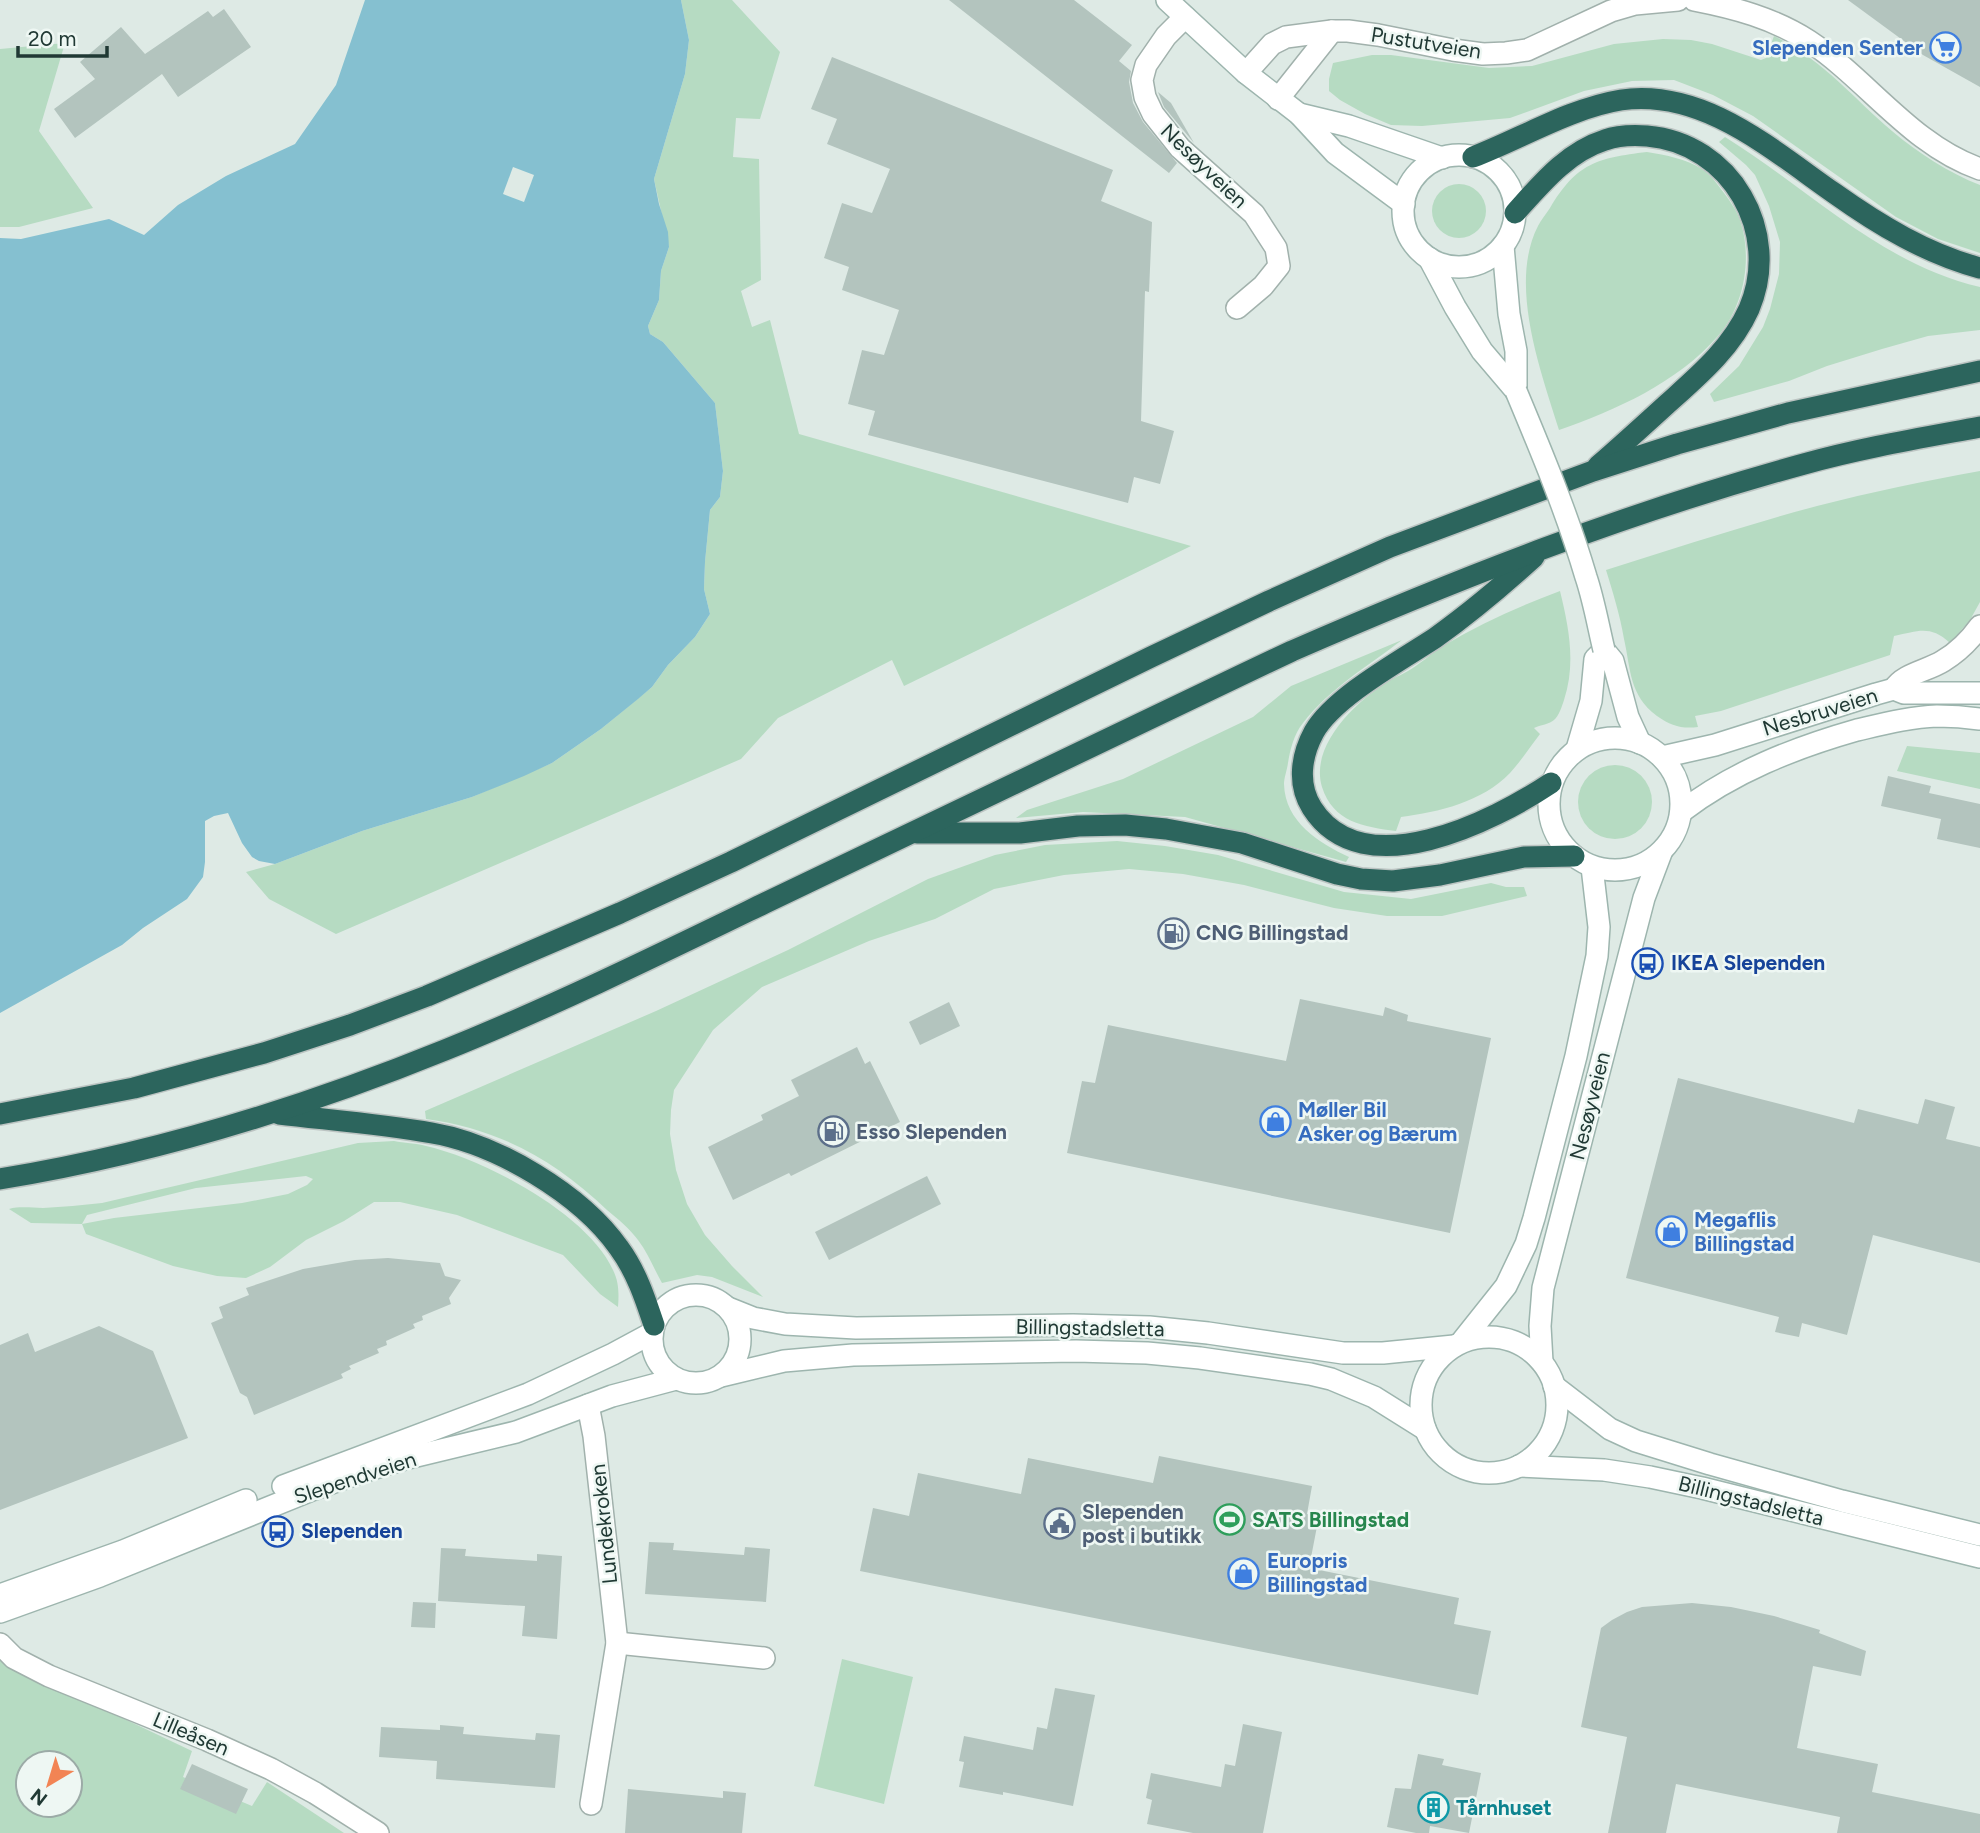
<svg xmlns="http://www.w3.org/2000/svg" width="1980" height="1833" font-family="Figtree,sans-serif">
<style>
.green{fill:#b6dbc2;fill-rule:evenodd}
.water{fill:#85c0d0}
.pier{fill:#deeae5}
.building{fill:#b3c4be}
.lines{fill:none;stroke-linecap:round;stroke-linejoin:round}
.street-casing{stroke:#a1b1ac;stroke-width:24}
.secondary-casing{stroke:#9db5ae;stroke-width:24}
.highway-casing{stroke:#bcc4c2;stroke-width:24}
.street{stroke:#fff;stroke-width:21}
.secondary{stroke:#fff;stroke-width:21}
.highway{stroke:#2c655d;stroke-width:21}
.secondary-bridge-casing{stroke:#9db5ae;stroke-width:24;stroke-linecap:butt}
.secondary-bridge{stroke:#fff;stroke-width:21}
.labels{text-anchor:middle;stroke-width:5;stroke-linejoin:round;paint-order:stroke}
.street-label{font-size:21px;fill:#203934;stroke:#eef7f3}
.shop-label{font-size:21px;font-weight:bold;fill:#366cbe;stroke:#eef7f3;text-anchor:start}
.service-label{font-size:21px;font-weight:bold;fill:#4e5e75;stroke:#eef7f3;text-anchor:start}
.transit-label{font-size:21px;font-weight:bold;fill:#164399;stroke:#eef7f3;text-anchor:start}
.leisure-label{font-size:21px;font-weight:bold;fill:#27864d;stroke:#eef7f3;text-anchor:start}
.culture-label{font-size:21px;font-weight:bold;fill:#0d838f;stroke:#eef7f3;text-anchor:start}
</style>
<rect width="100%" height="100%" fill="#deeae5"/>
<!-- green -->
<g class="green">
<path d="M 681,0 L 732,0 L 780,52 L 760,119 L 736,118 L 733,157 L 759,159 L 761,280 L 741,291 L 752,327 L 770,320 L 799,434 L 1191,546 L 904,686 L 892,660 L 778,718 L 741,759 L 336,934 L 269,899 L 246,872 L 275,864 L 362,831 L 472,797 L 552,763 L 601,729 L 652,687 L 668,665 L 695,637 L 710,614 L 704,589 L 705,562 L 710,510 L 720,497 L 723,471 L 715,403 L 663,342 L 650,334 L 648,326 L 659,300 L 661,271 L 669,247 L 654,179 L 685,74 L 689,40 Z"/>
<path d="M 1774,36 C 1823,60 1852,97 1892,131 C 1918,153 1949,173 1980,185 L 1980,253 L 1938,239 L 1896,217 L 1753,116 L 1713,95 L 1674,80 L 1632,81 L 1584,91 L 1510,118 L 1422,126 L 1391,125 L 1365,114 L 1340,100 L 1329,91 L 1329,79 L 1333,63 L 1372,55 L 1391,55 L 1489,68 L 1532,66 L 1614,44 L 1663,39 L 1691,40 L 1712,44 L 1761,60 L 1766,58 Z"/>
<path d="M 65,43 L 39,131 L 93,208 L 19,227 L 0,227 L 0,49 Z"/>
<path d="M 1725,137 C 1809,189 1881,264 1980,287 L 1980,330 L 1928,336 L 1882,349 L 1827,366 L 1789,381 L 1714,402 L 1710,394 L 1739,366 L 1763,327 L 1770,309 L 1779,274 L 1780,242 L 1769,206 L 1755,175 L 1746,165 L 1719,142 Z"/>
<path d="M 1647,152 C 1666,155 1686,159 1702,169 C 1711,175 1718,185 1724,193 C 1730,201 1737,211 1740,220 C 1753,258 1744,306 1718,336 C 1677,383 1616,410 1559,430 C 1541,372 1508,284 1538,226 C 1541,220 1546,214 1550,208 C 1577,163 1597,158 1647,152 Z"/>
<circle cx="1459" cy="211" r="27"/>
<path d="M 1980,471 L 1980,602 L 1970,620 L 1950,643 C 1930,625 1919,631 1894,636 L 1890,655 L 1721,711 L 1695,716 L 1698,727 C 1682,729 1671,726 1657,716 C 1629,695 1631,670 1624,639 C 1620,615 1613,593 1606,570 C 1676,548 1746,525 1817,506 C 1871,492 1925,481 1980,471 Z"/>
<path d="M 1560,591 C 1569,628 1576,663 1564,700 C 1562,706 1559,716 1554,720 C 1550,724 1540,725 1534,728 L 1540,734 C 1530,747 1521,761 1510,773 C 1482,802 1439,812 1401,817 L 1396,831 C 1364,827 1333,822 1322,787 C 1309,744 1359,698 1394,678 C 1398,676 1403,674 1408,671 C 1420,664 1431,654 1443,646 C 1480,624 1520,606 1560,591 Z"/>
<path d="M 1402,640 C 1368,666 1329,689 1303,723 C 1294,734 1290,750 1288,763 C 1287,770 1284,778 1284,784 C 1285,822 1319,843 1349,857 L 1346,862 L 1185,817 L 1083,812 L 1016,818 L 1027,810 L 1123,779 L 1253,717 L 1291,686 Z"/>
<path d="M 1907,746 L 1980,753 L 1980,789 L 1897,771 Z"/>
<circle cx="1615" cy="802" r="37"/>
<path d="M 1117,841 L 1165,846 L 1218,855 L 1344,892 L 1411,899 L 1491,883 L 1506,887 L 1524,887 L 1527,896 L 1442,916 L 1387,916 L 1334,908 L 1244,885 L 1183,874 L 1129,869 L 1064,875 L 994,889 L 935,919 L 869,941 L 762,987 L 713,1030 L 674,1090 L 671,1110 L 670,1134 L 676,1170 L 687,1204 L 705,1235 L 732,1266 L 763,1297 L 712,1277 L 697,1275 L 662,1283 C 654,1269 648,1253 638,1240 C 630,1229 618,1219 607,1210 C 555,1160 499,1129 426,1119 L 425,1111 L 656,1011 L 788,950 L 928,879 L 995,855 L 1045,845 Z"/>
<path d="M 394,1141 C 404,1143 416,1143 426,1146 C 484,1159 588,1214 613,1270 C 619,1282 619,1294 618,1307 L 600,1294 L 563,1255 L 457,1215 L 400,1202 L 374,1202 L 344,1221 L 306,1240 L 270,1267 L 246,1278 L 217,1276 L 173,1266 L 86,1234 L 82,1224 L 31,1223 L 9,1209 C 20,1206 32,1208 43,1208 C 63,1207 82,1205 102,1203 L 358,1143 ZM 306,1176 L 313,1179 L 307,1185 L 288,1194 L 242,1203 L 114,1218 L 82,1224 L 87,1215 L 196,1188 Z"/>
<path d="M 842,1659 L 913,1677 L 884,1804 L 814,1786 Z"/>
<path d="M 0,1660 L 192,1751 L 183,1777 L 252,1806 L 267,1782 L 344,1833 L 0,1833 ZM 28,1763 L 70,1763 L 70,1805 L 28,1805 Z"/>
</g>
<!-- water -->
<path class="water" d="M 365,0 L 681,0 L 689,40 L 685,74 L 654,179 L 659,204 L 668,232 L 669,247 L 661,271 L 659,300 L 648,326 L 650,334 L 663,342 L 715,403 L 723,471 L 720,497 L 710,510 L 705,562 L 704,589 L 710,614 L 695,637 L 668,665 L 652,687 L 638,699 L 601,729 L 552,763 L 524,776 L 472,797 L 362,831 L 275,864 L 259,861 L 252,857 L 242,843 L 228,813 L 214,816 L 205,821 L 205,862 L 203,877 L 187,899 L 143,928 L 122,945 L 0,1013 L 0,238 L 21,239 L 109,219 L 144,235 L 178,205 L 226,176 L 295,144 L 336,85 Z"/>
<!-- pier -->
<path class="pier" d="M 513,167 L 534,175 L 524,202 L 503,194 Z"/>
<!-- building -->
<g class="building">
<path d="M 949,0 L 1074,0 L 1132,45 L 1119,61 L 1131,71 L 1129,82 L 1133,103 L 1143,122 L 1177,163 L 1169,173 Z"/>
<path d="M 1848,0 L 1980,0 L 1980,87 L 1923,55 Z"/>
<path d="M 224,9 L 251,47 L 178,97 L 162,74 L 75,138 L 54,109 L 95,79 L 80,62 L 121,27 L 145,54 L 208,11 L 213,17 Z"/>
<path d="M 832,57 L 1113,170 L 1101,201 L 1152,222 L 1149,292 L 1145,291 L 1141,421 L 1174,431 L 1160,484 L 1134,477 L 1128,503 L 868,435 L 875,411 L 848,404 L 862,350 L 884,355 L 899,310 L 842,290 L 849,267 L 824,258 L 842,203 L 872,213 L 890,169 L 827,144 L 837,119 L 811,109 Z"/>
<path d="M 1158,92 L 1171,103 L 1194,143 L 1164,107 Z"/>
<path d="M 1888,776 L 1931,786 L 1929,793 L 1980,804 L 1980,848 L 1937,839 L 1941,819 L 1881,806 Z"/>
<path d="M 1300,999 L 1383,1016 L 1385,1007 L 1408,1015 L 1407,1021 L 1491,1038 L 1450,1233 L 1067,1153 L 1082,1081 L 1095,1083 L 1108,1025 L 1286,1061 Z"/>
<path d="M 949,1002 L 960,1026 L 920,1045 L 909,1022 Z"/>
<path d="M 857,1047 L 865,1064 L 870,1061 L 900,1122 L 791,1176 L 789,1173 L 733,1200 L 708,1147 L 763,1120 L 761,1115 L 799,1096 L 791,1080 Z"/>
<path d="M 1678,1078 L 1854,1123 L 1858,1109 L 1918,1124 L 1925,1099 L 1955,1107 L 1946,1139 L 1980,1147 L 1980,1263 L 1873,1235 L 1847,1335 L 1802,1323 L 1799,1337 L 1775,1332 L 1779,1317 L 1626,1278 Z"/>
<path d="M 927,1176 L 941,1204 L 829,1260 L 815,1232 Z"/>
<path d="M 388,1258 L 440,1263 L 445,1276 L 461,1280 L 449,1298 L 451,1304 L 422,1316 L 423,1320 L 413,1324 L 415,1328 L 386,1341 L 387,1345 L 377,1349 L 379,1353 L 349,1366 L 351,1369 L 341,1374 L 343,1378 L 254,1415 L 247,1397 L 240,1393 L 211,1323 L 223,1318 L 219,1307 L 249,1295 L 246,1288 L 303,1269 L 355,1260 Z"/>
<path d="M 99,1326 L 153,1351 L 188,1438 L 0,1510 L 0,1345 L 28,1333 L 35,1352 Z"/>
<path d="M 1159,1456 L 1312,1486 L 1307,1514 L 1319,1516 L 1309,1568 L 1459,1598 L 1454,1624 L 1491,1631 L 1478,1695 L 860,1571 L 873,1508 L 909,1516 L 918,1473 L 1021,1494 L 1028,1458 L 1153,1483 Z"/>
<path d="M 649,1542 L 674,1543 L 673,1550 L 744,1555 L 745,1547 L 770,1549 L 766,1602 L 645,1594 Z"/>
<path d="M 441,1548 L 466,1549 L 465,1556 L 537,1561 L 537,1554 L 562,1556 L 557,1639 L 522,1636 L 525,1606 L 438,1601 Z"/>
<path d="M 413,1602 L 436,1603 L 435,1628 L 411,1627 Z"/>
<path d="M 1692,1603 L 1731,1607 L 1774,1616 L 1820,1630 L 1819,1633 L 1866,1651 L 1861,1676 L 1813,1666 L 1797,1748 L 1878,1764 L 1872,1792 L 1980,1814 L 1980,1833 L 1837,1833 L 1840,1817 L 1676,1784 L 1666,1833 L 1608,1833 L 1627,1737 L 1581,1727 L 1601,1628 L 1612,1620 L 1627,1612 L 1642,1607 Z"/>
<path d="M 1055,1688 L 1095,1695 L 1073,1806 L 1003,1792 L 1003,1795 L 959,1787 L 964,1762 L 959,1761 L 964,1736 L 1033,1750 L 1037,1727 L 1047,1729 Z"/>
<path d="M 1243,1724 L 1282,1732 L 1263,1833 L 1193,1833 L 1147,1824 L 1152,1800 L 1146,1798 L 1151,1773 L 1221,1787 L 1225,1764 L 1235,1766 Z"/>
<path d="M 440,1725 L 464,1727 L 463,1734 L 535,1740 L 536,1733 L 560,1735 L 555,1788 L 436,1779 L 437,1761 L 379,1757 L 381,1727 L 440,1730 Z"/>
<path d="M 1418,1754 L 1444,1759 L 1442,1765 L 1481,1773 L 1469,1833 L 1430,1826 L 1429,1833 L 1416,1833 L 1387,1827 L 1395,1788 L 1411,1789 Z"/>
<path d="M 192,1764 L 248,1789 L 236,1814 L 180,1789 Z"/>
<path d="M 628,1789 L 723,1798 L 723,1791 L 746,1793 L 742,1833 L 625,1833 Z"/>
</g>
<g class="lines">
<defs>
<g id="street">
<path d="M 1694,0 C 1735,8 1773,18 1809,41 C 1868,80 1911,145 1980,169"/>
<path d="M 1185,17 L 1166,36 L 1146,65 L 1142,80 L 1145,97 L 1153,114 L 1180,148 L 1254,214 L 1276,248 L 1279,266 L 1263,286 L 1237,308"/>
<path d="M 1246,73 L 1272,44 L 1286,37 L 1332,31 L 1348,31 L 1378,35 L 1453,50 L 1483,54 L 1506,53 L 1527,50 L 1611,11 L 1635,4 L 1678,0"/>
<path d="M 1278,99 L 1332,31"/>
<path d="M 1894,689 C 1903,674 1927,671 1943,661 C 1958,652 1970,640 1980,626"/>
<path d="M 588,1405 L 594,1436 L 617,1643 L 591,1804"/>
<path d="M 617,1643 L 764,1658"/>
<path d="M 0,1644 L 14,1658 L 49,1676 L 207,1740 L 271,1769 L 315,1793 L 378,1833"/>
</g>
<g id="secondary">
<path d="M 1167,0 L 1246,73 L 1299,114 L 1335,153 L 1404,204"/>
<path d="M 1299,114 L 1349,126 L 1442,158"/>
<circle cx="1459" cy="211" r="56"/>
<path d="M 1503,246 L 1509,314 L 1516,351 L 1516,391"/>
<path d="M 1429,258 L 1455,307 L 1482,351 L 1516,391"/>
<circle cx="1615" cy="804" r="66"/>
<path d="M 1577,749 L 1591,701 L 1595,659 L 1604,650 L 1613,661 L 1628,717 L 1640,743"/>
<path d="M 1662,757 L 1715,745 L 1876,694 L 1894,689 L 1904,693 L 1980,693"/>
<path d="M 1681,812 C 1733,772 1794,748 1857,730 C 1883,724 1910,717 1937,716 C 1951,716 1966,717 1980,719"/>
<circle cx="696" cy="1339" r="44"/>
<path d="M 728,1308 L 753,1318 L 785,1324 L 856,1328 L 1073,1325 L 1149,1327 L 1208,1333 L 1343,1353 L 1383,1353 L 1454,1346"/>
<circle cx="1489" cy="1405" r="68"/>
<path d="M 1463,1340 L 1506,1286 L 1526,1244 L 1534,1218 L 1576,1056 L 1597,956 L 1599,927 L 1592,867"/>
<path d="M 1542,1362 L 1540,1326 L 1543,1288 L 1644,898 L 1661,853"/>
<path d="M 721,1376 L 784,1361 L 853,1355 L 1076,1351 L 1147,1353 L 1200,1358 L 1310,1374 L 1331,1379 L 1374,1397 L 1425,1429"/>
<path d="M 1554,1386 L 1610,1429 L 1636,1441 L 1710,1464 L 1842,1501 L 1980,1535"/>
<path d="M 1519,1466 L 1604,1470 L 1650,1477 L 1702,1488 L 1980,1557"/>
<path d="M 283,1486 L 528,1394 L 613,1354 L 652,1333"/>
<path d="M 0,1595 L 123,1551 L 246,1500"/>
<path d="M 0,1612 L 100,1576 L 312,1490 L 362,1472 L 408,1458 L 516,1432 L 612,1396 L 676,1379"/>
</g>
<g id="highway">
<path d="M 1473,157 C 1520,139 1571,108 1621,100 C 1703,88 1772,150 1834,193 C 1879,225 1927,254 1980,268"/>
<path d="M 1515,213 C 1541,184 1567,152 1605,140 C 1619,135 1633,135 1647,136 C 1731,143 1782,232 1749,309 C 1731,349 1697,377 1666,405 C 1643,426 1621,446 1598,466"/>
<path d="M 1534,557 C 1502,586 1470,613 1435,638 C 1400,661 1334,697 1314,732 C 1301,756 1297,784 1312,808 C 1363,888 1494,821 1551,783"/>
<path d="M 917,833 L 1020,833 L 1078,826 L 1125,825 L 1166,829 L 1242,843 L 1337,874 L 1361,879 L 1393,881 L 1440,875 L 1524,857 L 1574,856"/>
<path d="M 0,1114 L 134,1088 L 264,1053 L 350,1025 L 427,996 L 620,913 L 731,862 L 1151,657 L 1269,601 L 1390,547 L 1593,471 L 1677,444 L 1788,413 L 1980,371"/>
<path d="M 279,1114 C 330,1120 382,1124 432,1133 C 497,1144 581,1194 619,1248 C 636,1271 645,1298 654,1325"/>
<path d="M 0,1179 C 153,1154 302,1108 445,1050 C 554,1006 660,954 765,903 C 941,819 1116,734 1292,651 C 1459,578 1628,512 1804,464 C 1861,448 1921,438 1980,427"/>
</g>
</defs>
<!-- street casing -->
<use href="#street" class="street-casing"/>
<!-- secondary casing -->
<use href="#secondary" class="secondary-casing"/>
<!-- highway casing -->
<use href="#highway" class="highway-casing"/>
<!-- street -->
<use href="#street" class="street"/>
<!-- secondary -->
<use href="#secondary" class="secondary"/>
<!-- highway -->
<use href="#highway" class="highway"/>
<defs>
<path id="secondary-bridge" d="M 1516,391 C 1542,453 1567,513 1586,577 C 1594,601 1598,625 1604,650"/>
</defs>
<!-- secondary-bridge casing -->
<use href="#secondary-bridge" class="secondary-bridge-casing"/>
<!-- secondary-bridge -->
<use href="#secondary-bridge" class="secondary-bridge"/>
</g>
<!-- icons -->
<defs>
<symbol id="supermarket-ring" viewBox="-11 -11 22 22"><circle r="9.5" fill="#eef7f3" stroke="#3f7fe0" stroke-width="1.5"/><path d="M-6-5.5h2.5l.6 2H6L4.5 2H-2.5L-4.4-4H-6ZM-1.5 3.2a1.3 1.3 0 1 0 .1 0ZM3 3.2a1.3 1.3 0 1 0 .1 0Z" fill="#3f7fe0"/></symbol>
<symbol id="fuel-ring" viewBox="-11 -11 22 22"><circle r="9.5" fill="#eef7f3" stroke="#5c6f8a" stroke-width="1.5"/><path d="M-5.5-6h7V0h2V4h1.3V-2.5L3-4.5l.8-.8L6-3V5H2.5V1h-1V6h-7ZM-4.2-4.7v3.2H.2V-4.7Z" fill="#5c6f8a"/></symbol>
<symbol id="bus-ring" viewBox="-11 -11 22 22"><circle r="9.5" fill="#eef7f3" stroke="#1a4fb4" stroke-width="1.5"/><path d="M-5-6H5V4H4V6H2V4H-2V6H-4V4H-5ZM-3.5-4V0h7V-4ZM-3.5 1.2v1.5H-2V1.2ZM2 1.2v1.5H3.5V1.2Z" fill="#1a4fb4"/></symbol>
<symbol id="shop-ring" viewBox="-11 -11 22 22"><circle r="9.5" fill="#eef7f3" stroke="#3f7fe0" stroke-width="1.5"/><path d="M-5-2.5h2.3a2.7 3.5 0 0 1 5.4 0H5L5.5 6h-11ZM-1.5-2.5h3a1.5 2.3 0 0 0-3 0Z" fill="#3f7fe0"/></symbol>
<symbol id="stadium-ring" viewBox="-11 -11 22 22"><circle r="9.5" fill="#eef7f3" stroke="#2e9e5b" stroke-width="1.5"/><path d="M0-5a6.5 5 0 1 0 0 10a6.5 5 0 1 0 0-10ZM-3.5-1.8h7v3.6h-7Z" fill="#2e9e5b"/></symbol>
<symbol id="civic-ring" viewBox="-11 -11 22 22"><circle r="9.5" fill="#eef7f3" stroke="#5c6f8a" stroke-width="1.5"/><path d="M-.6-6.5H3V-4.5H.6V-3L4-1V1h2V6H-6V1h2V-1L-.6-3ZM-1.2 2.5V6h2.4V2.5Z" fill="#5c6f8a"/></symbol>
<symbol id="building-ring" viewBox="-11 -11 22 22"><circle r="9.5" fill="#eef7f3" stroke="#0f9aa8" stroke-width="1.5"/><path d="M-4-6H4V6H1V3H-1V6H-4ZM-2.5-4.3h1.7v1.8h-1.7ZM.8-4.3h1.7v1.8H.8ZM-2.5-1h1.7V.8h-1.7ZM.8-1h1.7V.8H.8Z" fill="#0f9aa8"/></symbol>
</defs>
<g fill-rule="evenodd">
<use href="#supermarket-ring" x="1928" y="30" width="35" height="35"/>
<use href="#fuel-ring" x="1156" y="916" width="35" height="35"/>
<use href="#bus-ring" x="1630" y="946" width="35" height="35"/>
<use href="#shop-ring" x="1258" y="1104" width="35" height="35"/>
<use href="#fuel-ring" x="816" y="1114" width="35" height="35"/>
<use href="#shop-ring" x="1654" y="1214" width="35" height="35"/>
<use href="#stadium-ring" x="1212" y="1502" width="35" height="35"/>
<use href="#civic-ring" x="1042" y="1506" width="35" height="35"/>
<use href="#bus-ring" x="260" y="1514" width="35" height="35"/>
<use href="#shop-ring" x="1226" y="1556" width="35" height="35"/>
<use href="#building-ring" x="1416" y="1790" width="35" height="35"/>
</g>
<g class="labels">
<!-- street labels -->
<g class="street-label">
<text transform="translate(1426 43) rotate(9)" y="7">Pustutveien</text>
<text transform="translate(1204 166) rotate(44)" y="7">Nesøyveien</text>
<text transform="translate(1820 712) rotate(-17)" y="7">Nesbruveien</text>
<text transform="translate(1590 1106) rotate(-76)" y="7">Nesøyveien</text>
<text transform="translate(1090 1328) rotate(1)" y="7">Billingstadsletta</text>
<text transform="translate(355 1478) rotate(-18)" y="7">Slependveien</text>
<text transform="translate(1751 1501) rotate(14)" y="7">Billingstadsletta</text>
<text transform="translate(604 1524) rotate(-96)" y="7">Lundekroken</text>
<text transform="translate(191 1734) rotate(23)" y="7">Lilleåsen</text>
</g>
<!-- shop labels -->
<g class="shop-label">
<text x="1923" y="55" text-anchor="end">Slependen Senter</text>
<text x="1298" y="1117">Møller Bil<tspan x="1298" dy="24">Asker og Bærum</tspan></text>
<text x="1694" y="1227">Megaflis<tspan x="1694" dy="24">Billingstad</tspan></text>
<text x="1267" y="1568">Europris<tspan x="1267" dy="24">Billingstad</tspan></text>
</g>
<!-- service labels -->
<g class="service-label">
<text x="1196" y="940">CNG Billingstad</text>
<text x="856" y="1139">Esso Slependen</text>
<text x="1082" y="1519">Slependen<tspan x="1082" dy="24">post i butikk</tspan></text>
</g>
<!-- transit labels -->
<g class="transit-label">
<text x="1671" y="970">IKEA Slependen</text>
<text x="301" y="1538">Slependen</text>
</g>
<!-- leisure labels -->
<g class="leisure-label">
<text x="1252" y="1527">SATS Billingstad</text>
</g>
<!-- culture labels -->
<g class="culture-label">
<text x="1456" y="1815">Tårnhuset</text>
</g>
</g>
<!-- north arrow -->
<g transform="translate(49 1784) rotate(218)"><circle r="33" fill="#eef7f3" stroke="#9caba7" stroke-width="2"/>
<path d="M0-5L12 26L0 18L-12 26Z" fill="#f28454"/>
<text y="-10" font-size="19" font-weight="bold" text-anchor="middle" fill="#203934">N</text>
</g>
<!-- scale -->
<path d="M18 46v10h89v-10" fill="none" stroke="#203934" stroke-width="3.5"/>
<text x="28" y="46" font-size="21" fill="#203934" stroke="#eef7f3" stroke-width="5" paint-order="stroke">20 m</text>
</svg>
